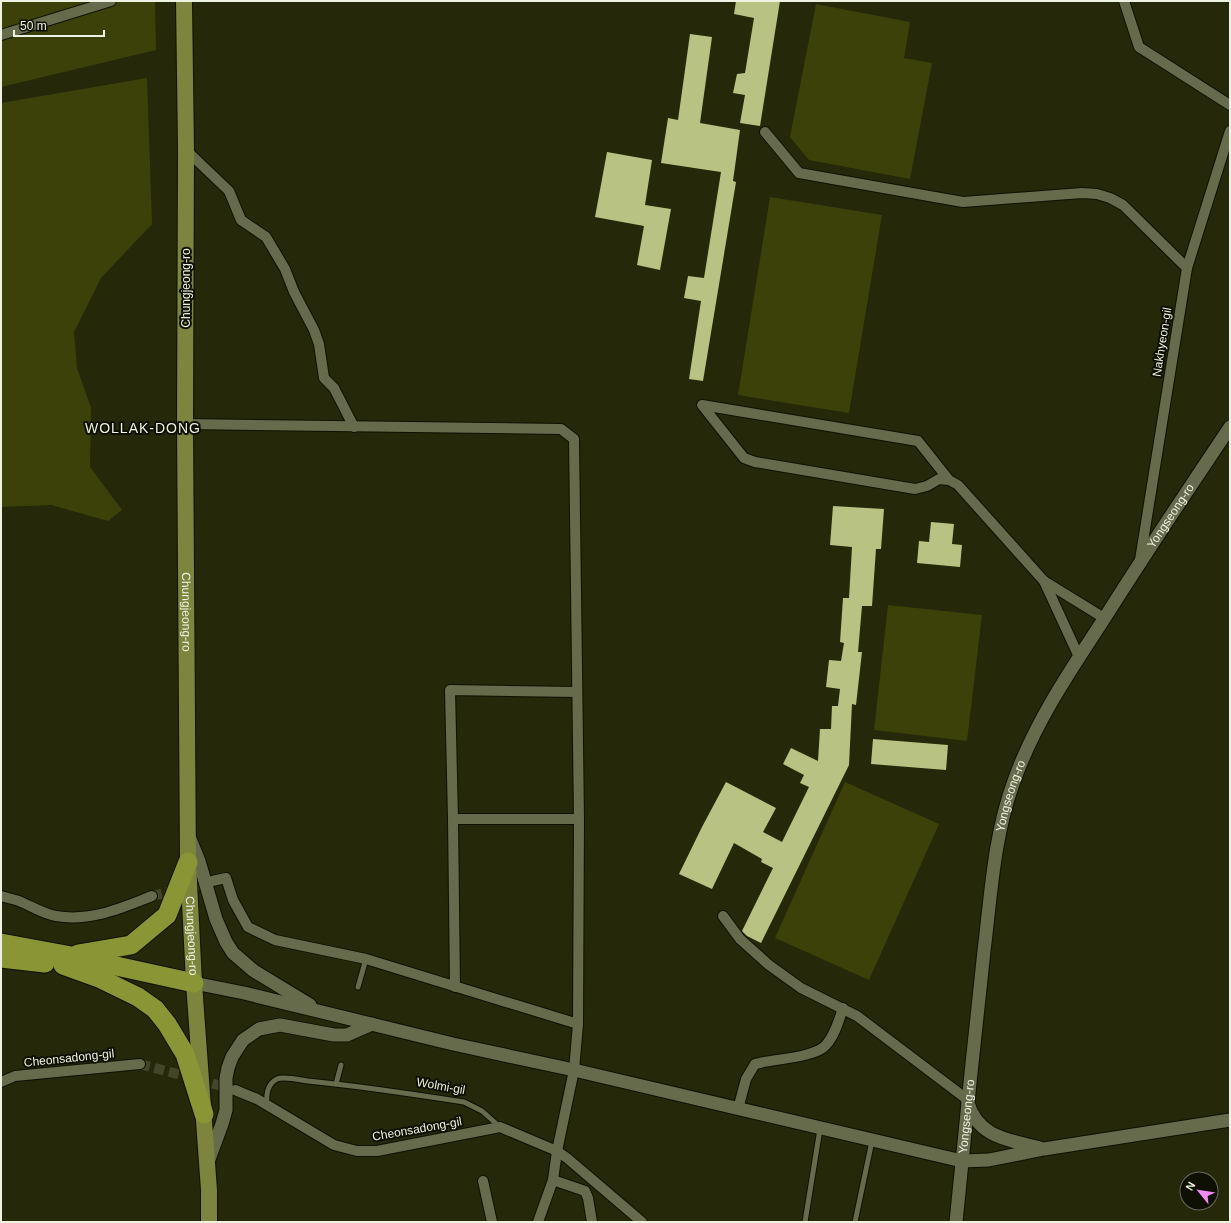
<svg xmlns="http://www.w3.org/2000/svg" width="1231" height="1223" font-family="Arial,sans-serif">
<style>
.green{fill:#3c4109}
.building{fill:#b8c283}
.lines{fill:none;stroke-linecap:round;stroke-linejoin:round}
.minor-tunnel{stroke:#434629;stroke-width:10;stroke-dasharray:10 5;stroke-linecap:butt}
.service-casing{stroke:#0e1100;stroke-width:7}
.minor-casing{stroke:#0e1100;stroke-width:12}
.tertiary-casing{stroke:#0e1100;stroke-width:15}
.primary-casing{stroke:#0e1100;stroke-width:18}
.motorway-casing{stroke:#0e1100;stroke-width:21}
.service{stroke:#666b4b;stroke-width:5}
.minor{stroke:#666b4b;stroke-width:10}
.tertiary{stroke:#666b4b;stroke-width:13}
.primary{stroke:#7c843e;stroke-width:16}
.motorway{stroke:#8a9535;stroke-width:19}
.labels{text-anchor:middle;stroke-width:4;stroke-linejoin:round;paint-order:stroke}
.street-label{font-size:12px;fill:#eef2e0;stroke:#0e1004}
.quarter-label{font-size:14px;letter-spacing:1px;fill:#eef2e0;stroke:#0e1004}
</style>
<rect width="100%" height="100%" fill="#252809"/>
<!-- green -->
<g class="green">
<path d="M 1,1 L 155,1 L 156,50 L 1,87 Z"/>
<path d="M 816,4 L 910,22 L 904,58 L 932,63 L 910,179 L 809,160 L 790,137 Z"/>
<path d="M 147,78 L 152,224 L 101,278 L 74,332 L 77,368 L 91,408 L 90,467 L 122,510 L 108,521 L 51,505 L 1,507 L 1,103 Z"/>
<path d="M 770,197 L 882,215 L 849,413 L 738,395 Z"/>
<path d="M 888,605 L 982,615 L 967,741 L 874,730 Z"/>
<path d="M 845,782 L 939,824 L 869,980 L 775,938 Z"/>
</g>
<!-- building -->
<g class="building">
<path d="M 736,1 L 780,1 L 760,126 L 740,123 L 745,95 L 733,93 L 737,74 L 745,73 L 754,18 L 734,14 Z"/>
<path d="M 690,34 L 712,37 L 700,123 L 740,130 L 733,181 L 736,182 L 703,381 L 689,379 L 701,301 L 684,298 L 688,276 L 704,278 L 721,172 L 661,163 L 668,118 L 678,120 Z"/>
<path d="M 607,152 L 652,160 L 645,205 L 671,209 L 660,270 L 637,265 L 644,226 L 595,217 Z"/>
<path d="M 833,506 L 884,509 L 881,549 L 876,549 L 872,606 L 862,606 L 858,652 L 862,652 L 856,705 L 852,704 L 849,765 L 761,943 L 747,936 L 742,931 L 773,868 L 761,862 L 762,859 L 734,843 L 712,889 L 679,874 L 702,827 L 726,782 L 776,808 L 763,832 L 782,842 L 809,787 L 800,783 L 804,775 L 783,764 L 791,748 L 818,761 L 820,729 L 831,729 L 832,706 L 838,706 L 840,689 L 826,687 L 829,660 L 841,661 L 844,643 L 840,642 L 843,598 L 849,598 L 852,547 L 830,545 Z"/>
<path d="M 931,522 L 954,524 L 952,544 L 962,545 L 960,567 L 917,563 L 919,541 L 929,542 Z"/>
<path d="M 873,739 L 948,745 L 946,770 L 871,764 Z"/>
</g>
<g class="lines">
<!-- minor-tunnel -->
<g class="minor-tunnel">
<path d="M 152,896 L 212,881"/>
<path d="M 140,1064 L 233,1089"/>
</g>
<defs>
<g id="service">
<path d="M 358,987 L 366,959"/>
<path d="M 336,1084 L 341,1065"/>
<path d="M 267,1105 C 266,1095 267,1084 277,1079 C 283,1076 301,1080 308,1081 C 360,1086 412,1094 464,1102 L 482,1111 L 500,1127"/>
<path d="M 805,1222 L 820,1129"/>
<path d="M 855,1222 L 872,1141"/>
</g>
<g id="minor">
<path d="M 1124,1 L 1139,47 L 1230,105"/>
<path d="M 1,35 L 111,1"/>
<path d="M 765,132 L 799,173 L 963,202 L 1082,193 L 1097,194 L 1110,198 L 1123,205 L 1187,268"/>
<path d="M 186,150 L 229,191 L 241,220 L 266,237 L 285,269 L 294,292 L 314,330 L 319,344 L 324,378 L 334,388 L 354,427"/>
<path d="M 185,424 L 561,429 L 574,439 L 579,819 L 578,1024 L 574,1070 L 557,1151 L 553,1180 L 538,1222"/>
<path d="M 949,480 L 918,441 L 702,405 L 744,458 L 755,462 L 915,489 L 927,486 L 939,479 L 949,480 L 958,485 L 1044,581"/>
<path d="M 1140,560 L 1187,268 L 1230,131"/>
<path d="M 1079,657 L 1044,581 L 1104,618"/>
<path d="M 453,819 L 579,819"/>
<path d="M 212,881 L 226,878 L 233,900 L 248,927 L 275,940 L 366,959 L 578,1024"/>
<path d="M 1,896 C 7,898 13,899 19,901 C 31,906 43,914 56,916 C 91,922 121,908 152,896"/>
<path d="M 723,916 L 740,939 L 769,965 L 801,988 L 857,1016 L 968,1100"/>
<path d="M 455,987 L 453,819 L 450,690 L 577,692"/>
<path d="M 1,1082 L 15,1076 L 140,1064"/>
<path d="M 235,1090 L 257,1099 L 334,1145 L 357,1151 L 377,1151 L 500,1127 L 557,1151 L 567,1158 L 642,1222"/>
<path d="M 738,1109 L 746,1079 L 755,1064 C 772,1059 815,1058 826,1045 C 835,1035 839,1020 843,1008"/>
<path d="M 553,1180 L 585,1191 L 588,1198 L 592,1222"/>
<path d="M 483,1181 L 492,1222"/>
</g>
<g id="tertiary">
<path d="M 190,839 L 199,861 L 216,919 L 226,942 L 233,953 L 254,971 L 310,1005"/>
<path d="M 194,983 L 244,993 L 453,1044 L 574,1070 L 962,1161 L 989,1160 L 1044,1149 L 1230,1120"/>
<path d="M 968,1103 C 978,1138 1010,1140 1040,1148"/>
<path d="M 208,1162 L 222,1124 L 226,1110 L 226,1078 L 228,1068 L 232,1057 L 243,1040 L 259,1029 L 280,1025 L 334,1035 L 347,1035 L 372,1024"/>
<path id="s1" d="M 956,1222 C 965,1132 974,1041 984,951 C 991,894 994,835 1014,781 C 1035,722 1070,671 1104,619 C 1145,554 1187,491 1230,427"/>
</g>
<g id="primary">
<path id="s2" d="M 184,1 L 186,150 L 185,424 L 188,862 L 194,983 L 209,1190 L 209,1222"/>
</g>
<g id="motorway">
<path d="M 1,943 L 66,955 L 194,983"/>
<path d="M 78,954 L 131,945 L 167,915 L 188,862"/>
<path d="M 1,958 L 45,963"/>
<path d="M 63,965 L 99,978 L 138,997 L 155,1009 L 167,1024 L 185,1054 L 204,1114"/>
</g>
</defs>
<!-- service casing -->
<use href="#service" class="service-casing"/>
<!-- minor casing -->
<use href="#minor" class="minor-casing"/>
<!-- tertiary casing -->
<use href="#tertiary" class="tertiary-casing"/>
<!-- primary casing -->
<use href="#primary" class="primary-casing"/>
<!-- motorway casing -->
<use href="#motorway" class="motorway-casing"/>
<!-- service -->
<use href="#service" class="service"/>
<!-- minor -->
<use href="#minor" class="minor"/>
<!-- tertiary -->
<use href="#tertiary" class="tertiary"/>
<!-- primary -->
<use href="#primary" class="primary"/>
<!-- motorway -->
<use href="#motorway" class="motorway"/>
</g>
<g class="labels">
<!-- street labels -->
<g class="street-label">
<text transform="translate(186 288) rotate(-90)" y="4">Chungjeong-ro</text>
<text transform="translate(1162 342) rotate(-81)" y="4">Nakhyeon-gil</text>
<text dy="4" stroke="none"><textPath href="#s1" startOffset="754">Yongseong-ro</textPath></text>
<text dy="4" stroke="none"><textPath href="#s2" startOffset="611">Chungjeong-ro</textPath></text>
<text dy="4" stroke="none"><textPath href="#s1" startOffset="430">Yongseong-ro</textPath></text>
<text dy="4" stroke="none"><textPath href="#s2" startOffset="935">Chungjeong-ro</textPath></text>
<text transform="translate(69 1058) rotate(-6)" y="4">Cheonsadong-gil</text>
<text transform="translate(441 1086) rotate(10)" y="4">Wolmi-gil</text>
<text dy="4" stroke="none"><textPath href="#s1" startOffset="106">Yongseong-ro</textPath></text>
<text transform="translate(417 1129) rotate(-10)" y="4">Cheonsadong-gil</text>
</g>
<!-- quarter labels -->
<g class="quarter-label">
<text x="143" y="433">WOLLAK-DONG</text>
</g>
</g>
<!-- border -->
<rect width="1231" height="1223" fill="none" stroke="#eef2e0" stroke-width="4"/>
<!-- north arrow -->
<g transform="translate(1199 1191) rotate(300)"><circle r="19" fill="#0e1004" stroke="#686a5c"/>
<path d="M0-3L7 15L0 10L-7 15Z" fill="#f08bf5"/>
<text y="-6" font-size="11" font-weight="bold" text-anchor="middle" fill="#eef2e0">N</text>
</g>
<!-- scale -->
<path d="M14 30v6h90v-6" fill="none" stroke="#eef2e0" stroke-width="2"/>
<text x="20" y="30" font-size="12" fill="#eef2e0" stroke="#0e1004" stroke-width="3" paint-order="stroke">50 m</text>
</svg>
